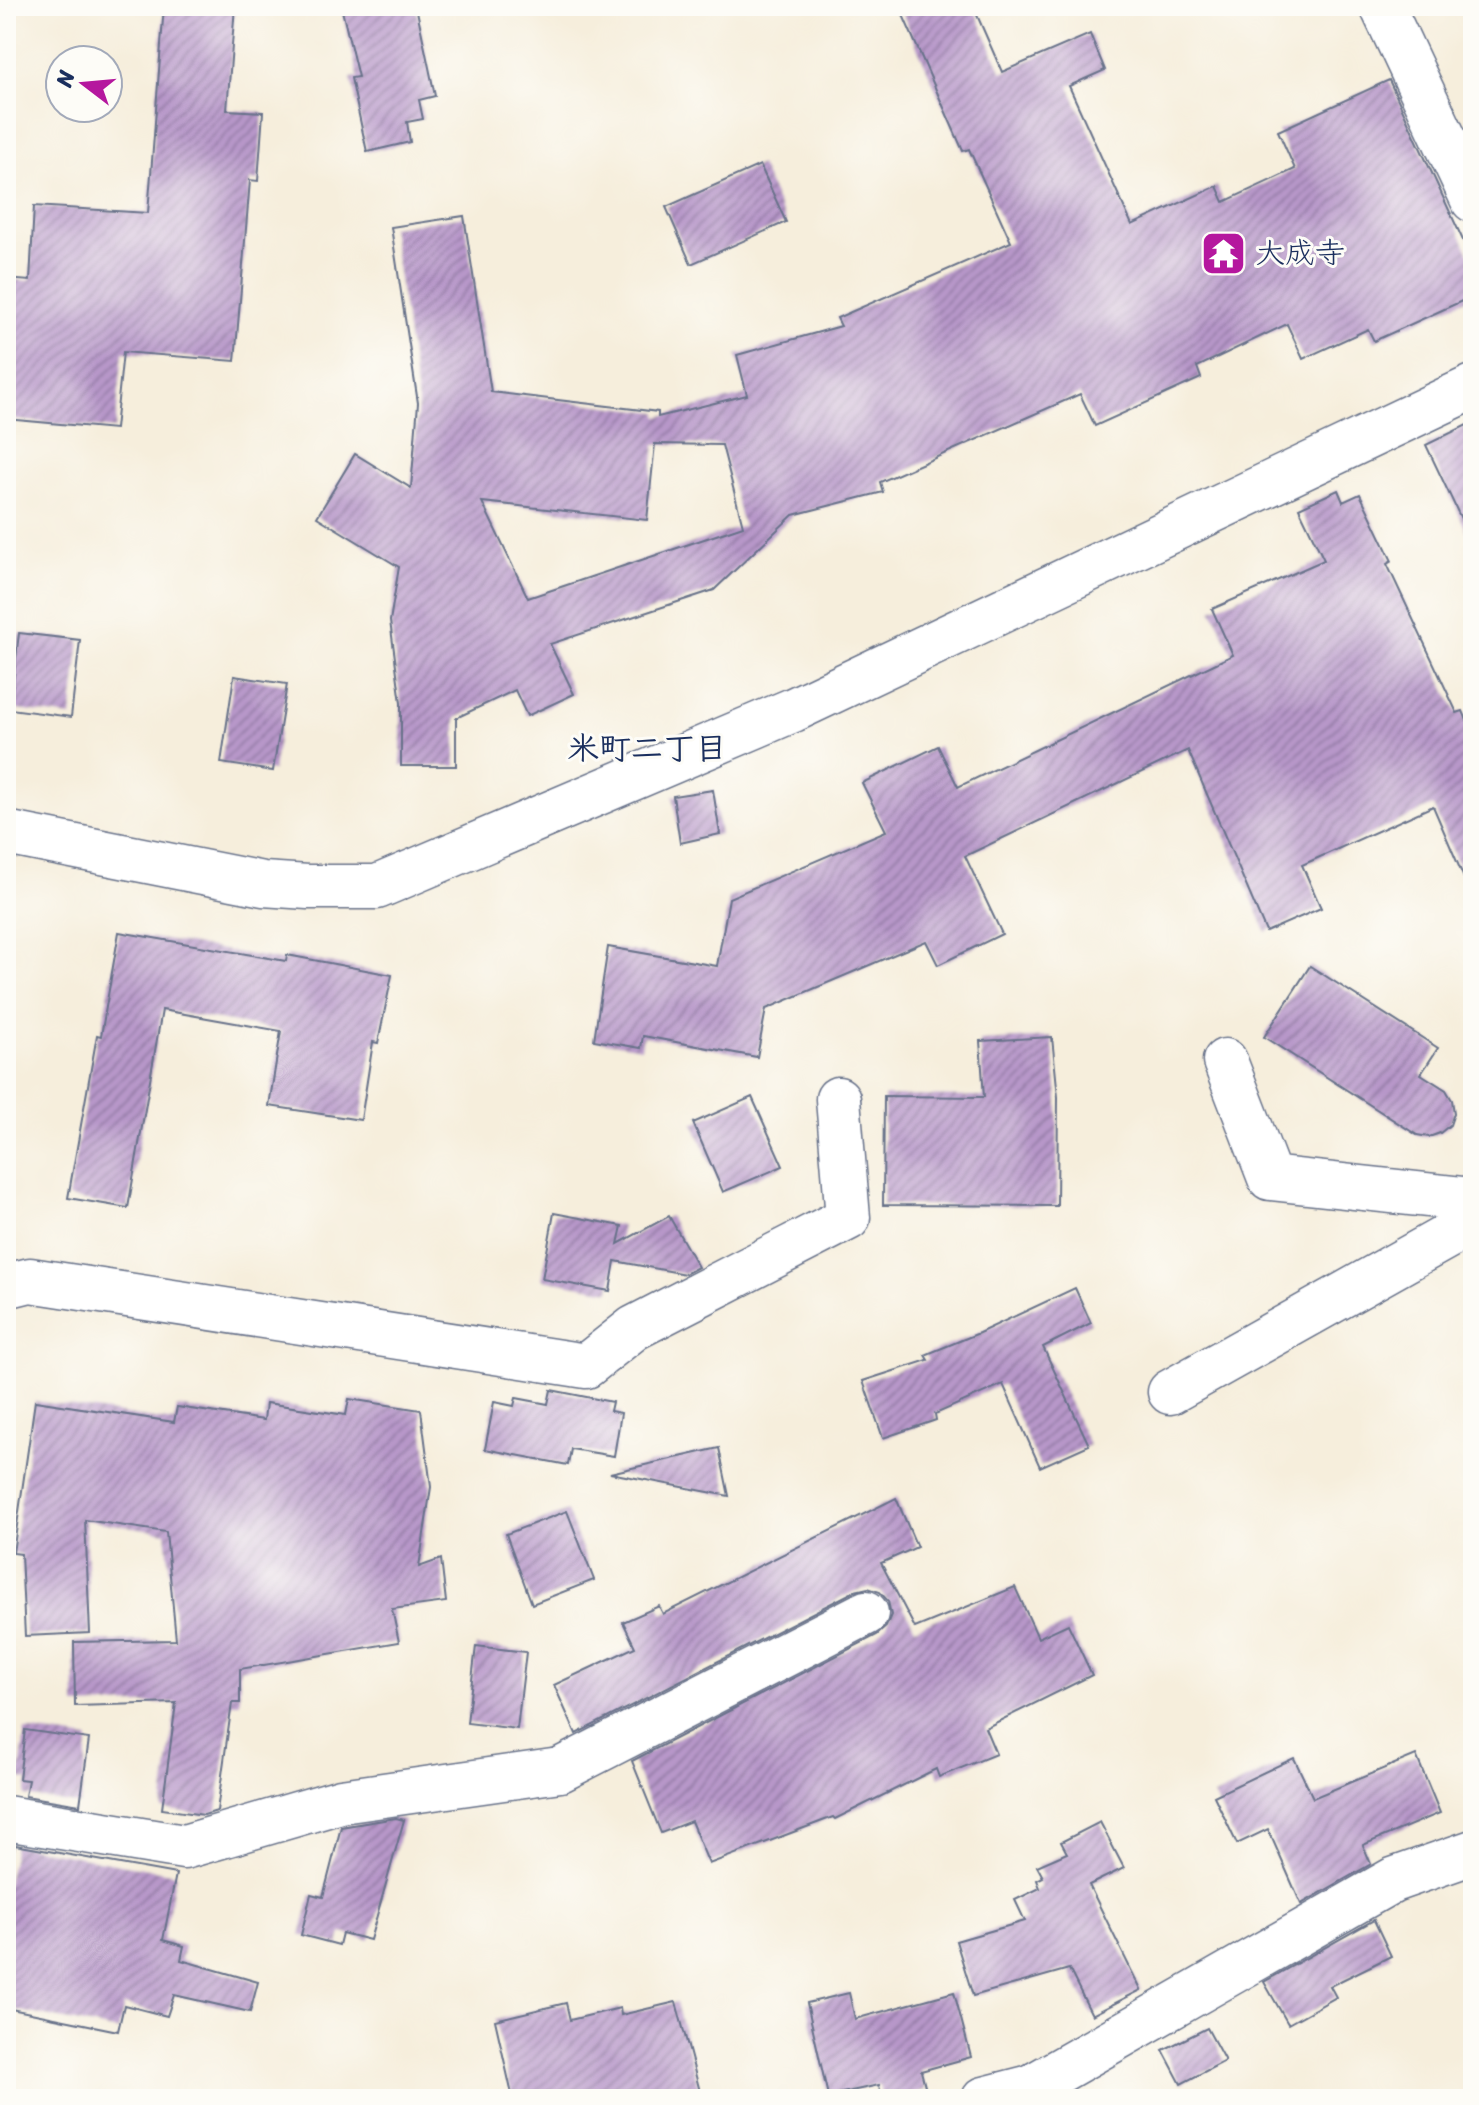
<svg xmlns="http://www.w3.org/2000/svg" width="1479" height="2105" font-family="Sriracha,'Klee One',sans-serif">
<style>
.building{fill:url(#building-hatch);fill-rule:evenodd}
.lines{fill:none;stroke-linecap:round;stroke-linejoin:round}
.minor-casing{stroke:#68728a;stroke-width:47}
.minor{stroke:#fff;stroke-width:44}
.labels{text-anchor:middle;stroke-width:6;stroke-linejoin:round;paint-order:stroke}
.poi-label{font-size:30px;fill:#1b2f5e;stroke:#fdfcf7;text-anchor:start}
.neighbourhood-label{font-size:32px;font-weight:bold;fill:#1b2f5e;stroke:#fdfcf7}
</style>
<defs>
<pattern id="building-hatch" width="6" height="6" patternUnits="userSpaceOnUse" patternTransform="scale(2)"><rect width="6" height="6" fill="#b797c9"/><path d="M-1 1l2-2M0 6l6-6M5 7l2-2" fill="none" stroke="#947ca6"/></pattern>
</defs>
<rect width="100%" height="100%" fill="#fdfcf7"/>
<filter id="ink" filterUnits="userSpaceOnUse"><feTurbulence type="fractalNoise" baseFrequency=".0125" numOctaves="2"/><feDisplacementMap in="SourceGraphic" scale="16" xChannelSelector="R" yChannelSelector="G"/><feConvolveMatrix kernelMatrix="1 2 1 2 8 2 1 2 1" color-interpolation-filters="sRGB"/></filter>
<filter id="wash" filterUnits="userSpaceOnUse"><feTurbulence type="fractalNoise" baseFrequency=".006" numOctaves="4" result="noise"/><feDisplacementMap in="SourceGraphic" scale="32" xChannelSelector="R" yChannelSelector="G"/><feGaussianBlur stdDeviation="1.8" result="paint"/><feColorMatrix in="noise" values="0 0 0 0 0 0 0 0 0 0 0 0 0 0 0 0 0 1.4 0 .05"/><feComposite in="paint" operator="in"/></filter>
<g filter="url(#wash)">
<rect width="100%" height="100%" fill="#f6eedc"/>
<g id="blocks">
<!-- building -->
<g class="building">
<path d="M 164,6 L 235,6 L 227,110 L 263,112 L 258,181 L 250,180 L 235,361 L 123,352 L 115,429 L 6,419 L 6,279 L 30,281 L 34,206 L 148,213 Z"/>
<path d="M 341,6 L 416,6 L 435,96 L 419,100 L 423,119 L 407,122 L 410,142 L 367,152 L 351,78 L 358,77 Z"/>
<path d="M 899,6 L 973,6 L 1002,72 L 1090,34 L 1105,70 L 1069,86 L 1132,225 L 1217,186 L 1224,202 L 1295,169 L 1278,131 L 1389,80 L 1473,262 L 1473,296 L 1374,341 L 1368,329 L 1303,359 L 1287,324 L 1197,367 L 1201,378 L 1095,426 L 1080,394 L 880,482 L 883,492 L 793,515 L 714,590 L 550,644 L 574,694 L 527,716 L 515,690 L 456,718 L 456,766 L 401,766 L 401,703 L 390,621 L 399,567 L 317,517 L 355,454 L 411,488 L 418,403 L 391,227 L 464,216 L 491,392 L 658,412 L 658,417 L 747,395 L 737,355 L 841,326 L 837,318 L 1011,242 L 969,149 L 963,151 ZM 655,444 L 722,445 L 743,526 L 528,598 L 482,502 L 647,520 Z"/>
<path d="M 760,165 L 786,222 L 691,264 L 666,207 Z"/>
<path d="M 1473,422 L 1473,544 L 1426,445 Z"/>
<path d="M 1338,490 L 1343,502 L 1360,494 L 1392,561 L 1387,564 L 1457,713 L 1463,711 L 1473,734 L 1473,899 L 1433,806 L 1302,865 L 1321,908 L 1266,932 L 1188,750 L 965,856 L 1002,934 L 938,965 L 926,941 L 766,1009 L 757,1057 L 643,1036 L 641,1048 L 594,1040 L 608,947 L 717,966 L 729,898 L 886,831 L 862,783 L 938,746 L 958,787 L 1233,655 L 1212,609 L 1324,560 L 1299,508 Z"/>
<path d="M 19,633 L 80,640 L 71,717 L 10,709 Z"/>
<path d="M 234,676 L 287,684 L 273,771 L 221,763 Z"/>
<path d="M 713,790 L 720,834 L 680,843 L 673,796 Z"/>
<path d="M 119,932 L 286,961 L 287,955 L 392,975 L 378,1043 L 373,1042 L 361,1120 L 269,1106 L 281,1031 L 162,1010 L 128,1208 L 68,1198 L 97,1035 L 101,1036 Z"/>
<path d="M 1310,966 L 1438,1048 L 1421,1074 L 1446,1090 L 1452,1100 L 1454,1113 L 1450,1125 L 1440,1133 L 1429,1137 L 1417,1135 L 1264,1037 Z"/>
<path d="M 1052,1037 L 1058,1097 L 1057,1206 L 883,1205 L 884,1096 L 984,1097 L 980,1041 Z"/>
<path d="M 752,1097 L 783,1166 L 723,1192 L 693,1123 Z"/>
<path d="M 554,1213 L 622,1226 L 618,1244 L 669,1216 L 698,1267 L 685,1274 L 615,1261 L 610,1291 L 542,1279 Z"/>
<path d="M 1075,1288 L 1091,1323 L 1043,1347 L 1089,1445 L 1040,1467 L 1003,1384 L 935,1414 L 936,1420 L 883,1438 L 863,1381 L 928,1360 L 925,1355 L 979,1333 Z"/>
<path d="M 551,1390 L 612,1402 L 610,1411 L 621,1413 L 614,1456 L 571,1449 L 568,1465 L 485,1449 L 494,1402 L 514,1406 L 516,1398 L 548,1404 Z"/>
<path d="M 349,1399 L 421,1410 L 431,1487 L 419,1567 L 441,1559 L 446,1602 L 392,1609 L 399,1642 L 240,1669 L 240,1703 L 232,1703 L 217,1811 L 204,1815 L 162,1809 L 176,1703 L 75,1706 L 74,1642 L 176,1640 L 166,1532 L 85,1520 L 90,1633 L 25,1636 L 21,1554 L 13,1553 L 35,1401 L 174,1422 L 177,1407 L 264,1420 L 266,1403 L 346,1415 Z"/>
<path d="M 719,1448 L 729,1496 L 610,1473 Z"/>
<path d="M 896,1498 L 917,1547 L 881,1563 L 915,1628 L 1015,1587 L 1038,1638 L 1068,1624 L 1092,1675 L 985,1728 L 996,1754 L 939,1777 L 936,1769 L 835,1819 L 833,1817 L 709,1864 L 691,1821 L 661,1833 L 632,1761 L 877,1635 L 886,1627 L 891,1615 L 888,1601 L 880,1592 L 868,1588 L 855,1591 L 576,1734 L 554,1685 L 635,1647 L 623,1622 L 659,1606 L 663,1614 Z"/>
<path d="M 567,1511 L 594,1580 L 532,1604 L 506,1534 Z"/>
<path d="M 476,1646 L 526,1652 L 517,1729 L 467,1723 Z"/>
<path d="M 25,1730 L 89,1739 L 80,1805 L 25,1796 L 28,1780 L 19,1779 Z"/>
<path d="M 1416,1755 L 1440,1813 L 1363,1845 L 1371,1864 L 1301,1904 L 1268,1829 L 1237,1844 L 1214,1796 L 1294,1758 L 1313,1798 Z"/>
<path d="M 396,1818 L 404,1820 L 370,1940 L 342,1933 L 339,1945 L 301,1935 L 311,1894 L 323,1897 L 341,1827 Z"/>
<path d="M 1100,1822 L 1124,1868 L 1089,1885 L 1141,1990 L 1092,2015 L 1069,1969 L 973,1996 L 956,1941 L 1025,1921 L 1015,1900 L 1040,1888 L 1037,1880 L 1043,1877 L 1037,1866 L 1067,1853 L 1061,1842 Z"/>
<path d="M 15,1845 L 176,1874 L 163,1940 L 184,1946 L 181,1960 L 258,1982 L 250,2012 L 174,1995 L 167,2016 L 124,2005 L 118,2031 L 6,2008 L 6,1888 Z"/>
<path d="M 1374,1920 L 1391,1956 L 1330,1986 L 1336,1997 L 1288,2024 L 1264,1982 Z"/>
<path d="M 954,1992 L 971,2057 L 921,2071 L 926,2090 L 892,2099 L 882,2099 L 879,2085 L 828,2096 L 807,2003 L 849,1993 L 855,2019 Z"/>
<path d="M 676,2002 L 702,2099 L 513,2099 L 495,2020 L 566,2003 L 570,2020 L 620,2008 L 621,2015 Z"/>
<path d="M 1207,2028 L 1225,2061 L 1181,2084 L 1163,2050 Z"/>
</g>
</g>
</g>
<g filter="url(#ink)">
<use href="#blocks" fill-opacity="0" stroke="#68728a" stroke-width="2"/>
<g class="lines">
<defs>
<g id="minor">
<path d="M 1382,6 L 1473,200"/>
<path d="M 6,833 L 263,884 L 308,887 L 377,887 L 793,710 L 1473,387"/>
<path d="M 1225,1061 L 1270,1178 L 1473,1200"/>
<path d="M 6,1286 L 30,1280 L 586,1366 L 634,1328 L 848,1218 L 838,1099"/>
<path d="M 1170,1392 L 1473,1222"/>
<path d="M 6,1818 L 184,1847 L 341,1801 L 560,1770 L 866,1613"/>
<path d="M 984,2099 L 1031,2087 L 1393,1880 L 1473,1852"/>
</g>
</defs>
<!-- minor casing -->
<use href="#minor" class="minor-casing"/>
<!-- minor -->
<use href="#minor" class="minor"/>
</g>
</g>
<!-- icons -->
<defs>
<symbol id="temple-square" viewBox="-11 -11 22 22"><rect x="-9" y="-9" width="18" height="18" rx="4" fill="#b5179e" stroke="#fdfcf7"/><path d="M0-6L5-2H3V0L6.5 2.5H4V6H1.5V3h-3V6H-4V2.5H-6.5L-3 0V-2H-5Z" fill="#fff"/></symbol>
</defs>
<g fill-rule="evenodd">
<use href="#temple-square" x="1198" y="228" width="51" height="51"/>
</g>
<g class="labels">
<!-- poi labels -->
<g class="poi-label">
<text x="1255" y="263">大成寺</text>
</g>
<!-- neighbourhood labels -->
<g class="neighbourhood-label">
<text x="647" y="759">米町二丁目</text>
</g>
</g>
<!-- margin -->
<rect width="1479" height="2105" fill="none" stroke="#fdfcf7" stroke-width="32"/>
<!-- north arrow -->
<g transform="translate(84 84) rotate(286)"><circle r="38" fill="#fdfcf7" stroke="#a3aaba" stroke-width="2"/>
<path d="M0-6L14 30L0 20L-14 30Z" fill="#b5179e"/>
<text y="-12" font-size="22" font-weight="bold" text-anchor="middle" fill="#1b2f5e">N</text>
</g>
</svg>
